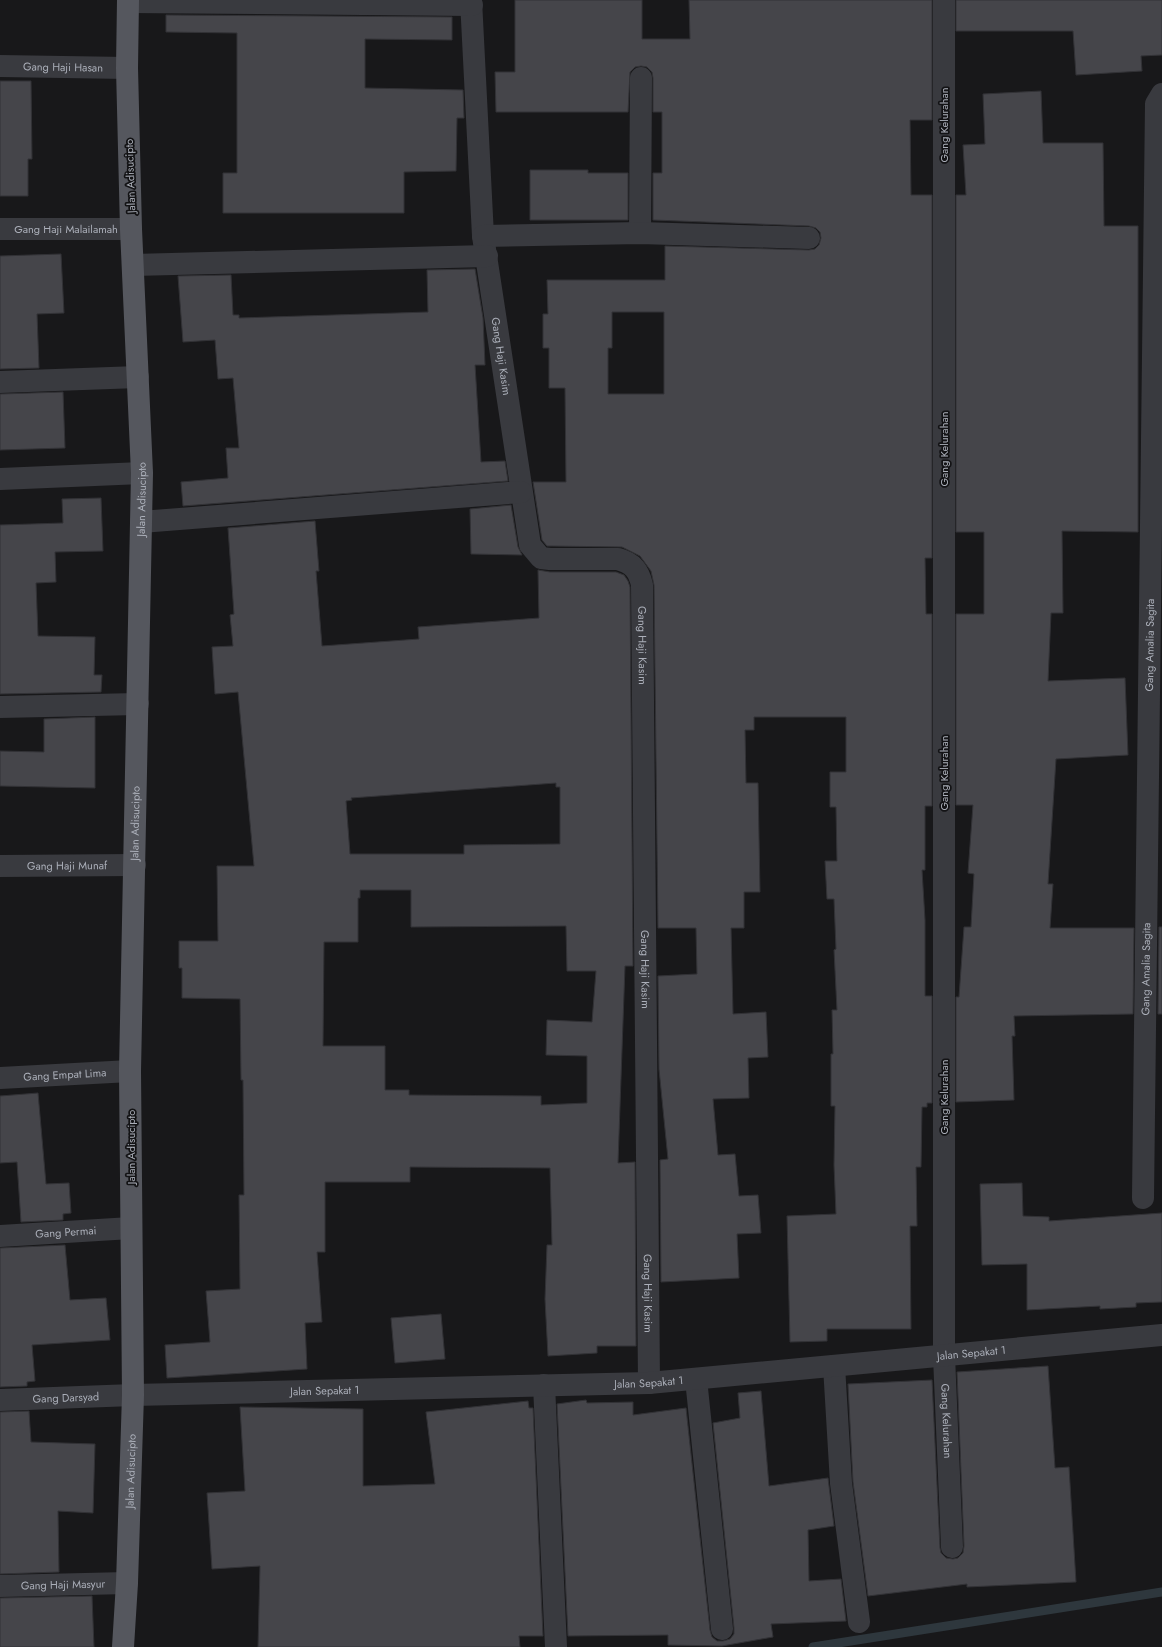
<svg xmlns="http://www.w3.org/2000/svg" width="1162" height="1647" font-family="Jost,sans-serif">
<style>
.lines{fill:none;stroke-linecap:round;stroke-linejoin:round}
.stream{stroke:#2e373d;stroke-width:9}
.building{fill:#45454a;stroke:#323236;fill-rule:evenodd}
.minor{stroke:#393a3f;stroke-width:22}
.major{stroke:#55575e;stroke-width:22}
.labels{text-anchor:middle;stroke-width:3.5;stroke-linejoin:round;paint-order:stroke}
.street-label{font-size:11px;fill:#abafb9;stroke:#131315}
</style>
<rect width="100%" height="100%" fill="#18181a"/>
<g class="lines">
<!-- stream -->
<path class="stream" d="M 813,1647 L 1162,1592"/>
</g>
<!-- building -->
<g class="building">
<path d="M 515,0 L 642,0 L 642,39 L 690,39 L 689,0 L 932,0 L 932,120 L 910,120 L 911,195 L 932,195 L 932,558 L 925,558 L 926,614 L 932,614 L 932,806 L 925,806 L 925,870 L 922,870 L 925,920 L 925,996 L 932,996 L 932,1103 L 927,1103 L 927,1107 L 922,1107 L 921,1167 L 916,1167 L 917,1226 L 910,1226 L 911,1329 L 827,1329 L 827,1341 L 790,1342 L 787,1216 L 836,1214 L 834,1165 L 835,1106 L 831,1106 L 831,1054 L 833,1054 L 832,1010 L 837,1010 L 834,950 L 836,949 L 834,899 L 827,899 L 825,861 L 837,861 L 836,807 L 830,807 L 830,772 L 846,772 L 846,717 L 754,717 L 754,730 L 745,730 L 746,783 L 758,783 L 760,892 L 744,892 L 744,928 L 731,928 L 733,1014 L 766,1012 L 768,1057 L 748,1058 L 749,1098 L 713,1099 L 718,1155 L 735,1154 L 739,1196 L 758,1195 L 761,1233 L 737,1234 L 739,1278 L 661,1282 L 660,1160 L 668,1159 L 659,1069 L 658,976 L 697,974 L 696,928 L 658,928 L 654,585 L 651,571 L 640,556 L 622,547 L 551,546 L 547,546 L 542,540 L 533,482 L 566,482 L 565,388 L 549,388 L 549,348 L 543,348 L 543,314 L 548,314 L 547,280 L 665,280 L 665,246 L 809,250 L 815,249 L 819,245 L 821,238 L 820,232 L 816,228 L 809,226 L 653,220 L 653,173 L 662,173 L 662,112 L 653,112 L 653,78 L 652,72 L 647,67 L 641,66 L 635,67 L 630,72 L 628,112 L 496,112 L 495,72 L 515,72 ZM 612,312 L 664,312 L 664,394 L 608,394 L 608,348 L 612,348 Z"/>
<path d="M 956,0 L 1162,0 L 1162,55 L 1141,56 L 1142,71 L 1076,75 L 1073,31 L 956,31 Z"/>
<path d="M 166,15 L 452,17 L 452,40 L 365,39 L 365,88 L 463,90 L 464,118 L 457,118 L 456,171 L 404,172 L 404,213 L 223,213 L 223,173 L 237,173 L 237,33 L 166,32 Z"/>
<path d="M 0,81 L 31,81 L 32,159 L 28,159 L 28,196 L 0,196 Z"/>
<path d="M 1041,91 L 1043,143 L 1103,143 L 1104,226 L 1138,226 L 1138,532 L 1062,531 L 1063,613 L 1051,613 L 1048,681 L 1125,678 L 1128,755 L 1056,759 L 1048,884 L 1053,884 L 1050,928 L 1134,928 L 1133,1014 L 1014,1016 L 1015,1036 L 1012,1036 L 1014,1100 L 956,1102 L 956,997 L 959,997 L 964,927 L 971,927 L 974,874 L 968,873 L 973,805 L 956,805 L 956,614 L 984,614 L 984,532 L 956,532 L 956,195 L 966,195 L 963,145 L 985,144 L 983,94 Z"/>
<path d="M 530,170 L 588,170 L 588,173 L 628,173 L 628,220 L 530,220 Z"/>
<path d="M 61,254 L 64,313 L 37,314 L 39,368 L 0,369 L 0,256 Z"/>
<path d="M 475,269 L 483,318 L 485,365 L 475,365 L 481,462 L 505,461 L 508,481 L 183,506 L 181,482 L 228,478 L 226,448 L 239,448 L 233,378 L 218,379 L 215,340 L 183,342 L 178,276 L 231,275 L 233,315 L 239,315 L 239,318 L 428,312 L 427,270 Z"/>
<path d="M 63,392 L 65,448 L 0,450 L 0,394 Z"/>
<path d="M 101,498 L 103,551 L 55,552 L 56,582 L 36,583 L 38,636 L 95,637 L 94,675 L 102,675 L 101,692 L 0,694 L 0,525 L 63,523 L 62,499 Z"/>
<path d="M 511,505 L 518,547 L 522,555 L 471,554 L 470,509 Z"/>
<path d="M 315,521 L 319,571 L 316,571 L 322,646 L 419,639 L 418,627 L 539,618 L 538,570 L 550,572 L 616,572 L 624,575 L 628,581 L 630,587 L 633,966 L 625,966 L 618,1163 L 635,1162 L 636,1346 L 597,1346 L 597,1353 L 548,1356 L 545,1299 L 547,1245 L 552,1245 L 550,1168 L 410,1167 L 410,1182 L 325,1182 L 325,1252 L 317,1252 L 322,1322 L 305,1323 L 307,1369 L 167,1378 L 165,1345 L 210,1342 L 206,1291 L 240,1289 L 239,1195 L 244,1195 L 243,1080 L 241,1080 L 240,999 L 182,998 L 182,968 L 179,968 L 179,941 L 218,941 L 217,866 L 254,866 L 238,692 L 215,694 L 212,647 L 233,646 L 230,615 L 234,614 L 228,528 ZM 556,783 L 556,787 L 560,787 L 560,844 L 464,845 L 464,854 L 350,854 L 346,801 L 352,800 L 351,798 ZM 360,890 L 411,890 L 411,927 L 566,926 L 567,971 L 596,971 L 592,1022 L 547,1020 L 546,1055 L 587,1056 L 587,1103 L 541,1105 L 541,1096 L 409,1095 L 409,1090 L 385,1090 L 385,1046 L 323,1046 L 324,942 L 358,942 L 358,898 L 360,898 Z"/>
<path d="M 95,717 L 95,788 L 0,786 L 0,751 L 44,752 L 44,719 Z"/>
<path d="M 1159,927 L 1162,927 L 1162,1014 L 1158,1014 Z"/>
<path d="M 38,1093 L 46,1184 L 69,1183 L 71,1213 L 63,1214 L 63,1220 L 21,1222 L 17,1162 L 0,1163 L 0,1096 Z"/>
<path d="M 1022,1183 L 1023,1216 L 1049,1217 L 1049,1221 L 1162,1213 L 1162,1302 L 1136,1303 L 1136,1307 L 1100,1309 L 1100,1306 L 1027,1310 L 1027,1264 L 982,1265 L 980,1184 Z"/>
<path d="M 65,1245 L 70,1300 L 106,1298 L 110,1340 L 32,1345 L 35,1381 L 27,1382 L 27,1386 L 0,1387 L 0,1248 Z"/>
<path d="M 441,1314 L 445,1359 L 395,1363 L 391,1318 Z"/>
<path d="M 1048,1366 L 1055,1468 L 1069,1467 L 1076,1582 L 967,1587 L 967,1584 L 868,1596 L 853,1482 L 848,1384 L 932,1380 L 940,1548 L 941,1553 L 946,1558 L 953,1559 L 958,1558 L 963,1553 L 964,1546 L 957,1372 Z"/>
<path d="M 761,1391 L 769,1486 L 828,1478 L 834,1526 L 808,1530 L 809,1581 L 841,1579 L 846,1621 L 771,1624 L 773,1637 L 722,1646 L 668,1645 L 668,1635 L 568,1636 L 557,1404 L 586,1400 L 587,1403 L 633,1402 L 633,1415 L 686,1408 L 710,1630 L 712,1637 L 717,1641 L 723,1641 L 730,1639 L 734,1634 L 734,1628 L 713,1423 L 740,1418 L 738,1393 Z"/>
<path d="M 528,1401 L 529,1408 L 533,1408 L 543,1636 L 519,1636 L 520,1647 L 258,1647 L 260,1566 L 212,1569 L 207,1493 L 245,1491 L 240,1407 L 363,1409 L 363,1486 L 435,1484 L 426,1412 Z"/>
<path d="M 29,1411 L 31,1442 L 95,1444 L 93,1513 L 58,1511 L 59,1572 L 0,1574 L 0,1412 Z"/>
<path d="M 92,1596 L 94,1647 L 0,1647 L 0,1598 Z"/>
</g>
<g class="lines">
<!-- minor -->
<g class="minor">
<path id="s1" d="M 471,0 L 483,236 L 530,545 L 541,558 L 550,559 L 618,559 C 633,563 639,571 642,585 L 649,1383"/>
<path id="s2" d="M 944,0 L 944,1356 L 952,1547"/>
<path d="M 128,2 L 472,5"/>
<path id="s3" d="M 0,66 L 127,68"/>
<path id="s4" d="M 0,229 L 131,229"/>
<path d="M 640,233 L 641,78"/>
<path d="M 483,236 L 640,233 L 809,238"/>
<path d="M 133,265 L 487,256"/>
<path d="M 0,382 L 138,377"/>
<path d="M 0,479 L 142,473"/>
<path d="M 141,522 L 521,492"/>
<path d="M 0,707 L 138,704"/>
<path id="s5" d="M 0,866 L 135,865"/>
<path id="s6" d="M 0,1078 L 130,1071"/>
<path id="s7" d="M 1143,1198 L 1156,104 L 1162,94"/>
<path id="s8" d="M 0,1236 L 131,1228"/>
<path d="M 834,1366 L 841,1483 L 859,1622"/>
<path d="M 696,1379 L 722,1629"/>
<path d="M 544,1385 L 556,1647"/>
<path id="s9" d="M 0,1400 L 133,1395 L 649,1383 L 1162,1335"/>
<path id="s10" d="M 0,1586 L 127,1583"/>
</g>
<!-- major -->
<path class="major" id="s11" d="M 123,1647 L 127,1583 L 133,1395 L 130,1071 L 142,473 L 131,229 L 127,68 L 128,0"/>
</g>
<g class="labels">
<!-- street labels -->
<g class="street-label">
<text dy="4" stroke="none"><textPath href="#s3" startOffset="63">Gang Haji Hasan</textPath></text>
<text transform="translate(944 125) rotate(-90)" y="4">Gang Kelurahan</text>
<text transform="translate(130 176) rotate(-92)" y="4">Jalan Adisucipto</text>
<text dy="4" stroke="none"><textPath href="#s4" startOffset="66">Gang Haji Malailamah</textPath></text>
<text dy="4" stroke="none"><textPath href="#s1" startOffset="358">Gang Haji Kasim</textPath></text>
<text transform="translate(944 449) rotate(-90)" y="4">Gang Kelurahan</text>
<text dy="4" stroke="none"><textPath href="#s11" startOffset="1148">Jalan Adisucipto</textPath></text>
<text dy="4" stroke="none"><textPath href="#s1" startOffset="741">Gang Haji Kasim</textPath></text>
<text dy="4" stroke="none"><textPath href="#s7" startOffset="553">Gang Amalia Sagita</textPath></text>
<text transform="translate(944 773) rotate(-90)" y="4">Gang Kelurahan</text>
<text dy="4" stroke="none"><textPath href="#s11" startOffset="824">Jalan Adisucipto</textPath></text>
<text dy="4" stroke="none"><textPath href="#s5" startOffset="67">Gang Haji Munaf</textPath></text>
<text dy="4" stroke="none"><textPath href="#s1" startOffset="1065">Gang Haji Kasim</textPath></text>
<text dy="4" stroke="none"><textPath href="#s7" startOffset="229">Gang Amalia Sagita</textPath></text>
<text dy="4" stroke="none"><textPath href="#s6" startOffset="65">Gang Empat Lima</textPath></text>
<text transform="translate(944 1097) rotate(-90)" y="4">Gang Kelurahan</text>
<text transform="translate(131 1147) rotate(-90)" y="4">Jalan Adisucipto</text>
<text dy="4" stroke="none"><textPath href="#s8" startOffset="66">Gang Permai</textPath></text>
<text dy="4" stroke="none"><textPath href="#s1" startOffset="1389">Gang Haji Kasim</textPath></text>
<text dy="4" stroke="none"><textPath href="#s9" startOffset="973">Jalan Sepakat 1</textPath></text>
<text dy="4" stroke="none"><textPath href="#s9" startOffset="649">Jalan Sepakat 1</textPath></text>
<text dy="4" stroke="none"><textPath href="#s9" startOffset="325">Jalan Sepakat 1</textPath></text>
<text dy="4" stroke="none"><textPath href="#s9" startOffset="66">Gang Darsyad</textPath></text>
<text dy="4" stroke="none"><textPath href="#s2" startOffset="1421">Gang Kelurahan</textPath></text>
<text dy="4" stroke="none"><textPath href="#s11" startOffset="176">Jalan Adisucipto</textPath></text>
<text dy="4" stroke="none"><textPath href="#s10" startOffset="63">Gang Haji Masyur</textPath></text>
</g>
</g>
</svg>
